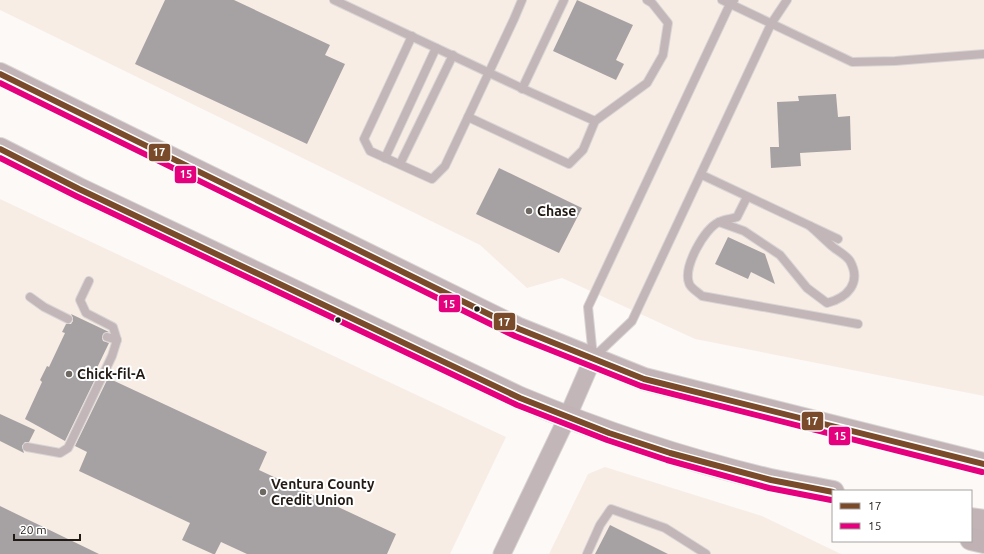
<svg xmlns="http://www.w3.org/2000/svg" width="984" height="554" font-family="Ubuntu,sans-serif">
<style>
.built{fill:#f8ede5}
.building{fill:#a6a2a4}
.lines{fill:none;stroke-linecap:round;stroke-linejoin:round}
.service-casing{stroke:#d8d5d4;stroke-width:10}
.minor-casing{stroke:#d8d5d4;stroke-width:19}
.secondary-casing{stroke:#d8d5d4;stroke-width:24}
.motorway-casing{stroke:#d8d5d4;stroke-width:24}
.service{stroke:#c3b6b8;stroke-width:8}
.minor{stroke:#c3b6b8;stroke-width:17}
.secondary{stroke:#c2b4b6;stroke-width:22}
.motorway{stroke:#bfb1b4;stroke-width:22}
.bus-1-casing{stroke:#fff;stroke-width:9}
.bus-2-casing{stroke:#fff;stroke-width:9}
.bus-1{stroke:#7a4b2a;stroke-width:6}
.bus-2{stroke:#e5007d;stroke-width:6}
.poi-dot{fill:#6e6863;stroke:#fff;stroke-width:1.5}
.bus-dot{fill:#221a14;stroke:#fff;stroke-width:1.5}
.labels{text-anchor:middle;stroke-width:4;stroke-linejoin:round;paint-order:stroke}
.poi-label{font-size:14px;font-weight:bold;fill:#221a14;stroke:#fff;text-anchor:start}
.line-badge{stroke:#fff;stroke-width:1.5}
.badge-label{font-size:11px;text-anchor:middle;font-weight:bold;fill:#fff}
</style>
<rect width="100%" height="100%" fill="#fcf9f7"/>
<!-- built -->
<g class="built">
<path d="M 0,0 L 984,0 L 984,396 L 695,339 L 562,278 L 527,288 L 480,245 L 0,10 Z"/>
<path d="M 0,199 L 506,437 L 450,554 L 0,554 Z"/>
<path d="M 605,467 L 762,516 L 841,554 L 549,554 L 588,474 Z"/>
</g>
<!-- building -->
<g class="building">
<path d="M 165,0 L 234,0 L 330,45 L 325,55 L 345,64 L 307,144 L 135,64 Z"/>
<path d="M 577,0 L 633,25 L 616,60 L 624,64 L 616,80 L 553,51 Z"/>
<path d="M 836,94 L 838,117 L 850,116 L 851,150 L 800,153 L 801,166 L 771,168 L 770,147 L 779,147 L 777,102 L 799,101 L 798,96 Z"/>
<path d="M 499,168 L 582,208 L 559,253 L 476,214 Z"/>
<path d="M 728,237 L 765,254 L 775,284 L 751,272 L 748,279 L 715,264 Z"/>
<path d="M 71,314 L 109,332 L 104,333 L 102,338 L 103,341 L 109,343 L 95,372 L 98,373 L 65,441 L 25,419 L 42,382 L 40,380 L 47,366 L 49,367 L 65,333 L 62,332 L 66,324 L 71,324 L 73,321 L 73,318 Z"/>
<path d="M 108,378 L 267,452 L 259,470 L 396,534 L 387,554 L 247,554 L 221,542 L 215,554 L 213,554 L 182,540 L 190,523 L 79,471 L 87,452 L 75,446 Z"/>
<path d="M 0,414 L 35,430 L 29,442 L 25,442 L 22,446 L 24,453 L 0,441 Z"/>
<path d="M 0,506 L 99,554 L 0,554 Z"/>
<path d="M 610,525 L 668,554 L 595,554 Z"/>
</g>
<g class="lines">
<defs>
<g id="service">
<path d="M 334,0 L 530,92 L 595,121"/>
<path d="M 722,0 L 852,62 L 895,61 L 984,54"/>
<path d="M 412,36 L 364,139 L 370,151 L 432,179 L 445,166 L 514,19 L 522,0"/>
<path d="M 522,89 L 564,0"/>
<path d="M 468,117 L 569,164 L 583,150 L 595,121 L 647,83 L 663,55 L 668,23 L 652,3 L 647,0"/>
<path d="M 385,158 L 436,48"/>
<path d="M 400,164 L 453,55"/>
<path d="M 702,175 L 838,239"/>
<path d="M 747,197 L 737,217 C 732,219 724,219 719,222 C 704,229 683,267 689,283 C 690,288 698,292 702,296 L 858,324"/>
<path d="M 719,222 L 744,231 L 780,255 L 807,288 L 827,303 C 847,298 862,283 850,261 C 847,256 838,251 833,247 C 825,240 818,233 810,226"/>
<path d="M 30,297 L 44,307 L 68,319"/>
<path d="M 107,337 L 117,340"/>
<path d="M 593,357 L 588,307 L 730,4 L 734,0"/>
<path d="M 594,357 L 632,321 L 771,24 L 787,0"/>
<path d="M 27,447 L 60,453 L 68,448 L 112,356 L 117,340 L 113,327 L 86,313 L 80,300 L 89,281"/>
<path d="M 587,554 L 600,525 L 611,509 L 665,528 L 706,554"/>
</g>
<path id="minor" d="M 502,554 L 567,418 L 593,358"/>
<g id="secondary">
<path d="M 0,74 L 519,329 L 644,379 L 984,464"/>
<path d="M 0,149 L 79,189 L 520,398 C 599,431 679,458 762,478 C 785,484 809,487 833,492"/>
<path d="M 971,519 L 984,521"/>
</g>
<path id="motorway" d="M 971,539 L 984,542"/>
</defs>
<!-- service casing -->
<use href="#service" class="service-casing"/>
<!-- minor casing -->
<use href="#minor" class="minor-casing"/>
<!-- secondary casing -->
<use href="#secondary" class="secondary-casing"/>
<!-- motorway casing -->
<use href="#motorway" class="motorway-casing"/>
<!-- service -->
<use href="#service" class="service"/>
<!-- minor -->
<use href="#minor" class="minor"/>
<!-- secondary -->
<use href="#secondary" class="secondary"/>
<!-- motorway -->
<use href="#motorway" class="motorway"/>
<defs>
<g id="bus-1">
<path d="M 0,74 L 519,329 L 644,379 L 984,464"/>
<path d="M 0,149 L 79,189 L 520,398 L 609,433 L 670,453 L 771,480 L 833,492"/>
</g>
<g id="bus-2">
<path d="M 0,83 L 515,336 L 641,386 L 982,472"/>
<path d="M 0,158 L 76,196 L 517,405 L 607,440 L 667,460 L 769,488 L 831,500"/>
</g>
</defs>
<!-- bus-1 casing -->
<use href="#bus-1" class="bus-1-casing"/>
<!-- bus-2 casing -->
<use href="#bus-2" class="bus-2-casing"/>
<!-- bus-1 -->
<use href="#bus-1" class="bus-1"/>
<!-- bus-2 -->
<use href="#bus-2" class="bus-2"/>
</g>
<!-- markers -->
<g class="poi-dot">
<circle cx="529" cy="211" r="4"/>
<circle cx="69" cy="374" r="4"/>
<circle cx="263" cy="492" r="4"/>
</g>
<g class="bus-dot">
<circle cx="477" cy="309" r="3.5"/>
<circle cx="338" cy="320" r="3.5"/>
</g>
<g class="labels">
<!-- poi labels -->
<g class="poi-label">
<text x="537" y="216">Chase</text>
<text x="77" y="379">Chick-fil-A</text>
<text x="271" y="489">Ventura County<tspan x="271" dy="16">Credit Union</tspan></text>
</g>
</g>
<g class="line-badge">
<rect x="148" y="143" width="23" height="19" rx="4" fill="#7a4b2a"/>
<rect x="174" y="165" width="23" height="19" rx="4" fill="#e5007d"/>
<rect x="438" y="294" width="23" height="19" rx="4" fill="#e5007d"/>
<rect x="493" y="312" width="23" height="19" rx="4" fill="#7a4b2a"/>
<rect x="801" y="411" width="23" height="20" rx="4" fill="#7a4b2a"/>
<rect x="828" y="426" width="23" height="20" rx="4" fill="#e5007d"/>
</g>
<g class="badge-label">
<text x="159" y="156">17</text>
<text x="186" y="178">15</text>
<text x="449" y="308">15</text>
<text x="504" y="326">17</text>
<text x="812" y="425">17</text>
<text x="840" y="440">15</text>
</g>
<!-- legend -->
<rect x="832" y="490" width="140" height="52" fill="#ffffff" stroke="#a7a3a1"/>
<rect x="840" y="503" width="20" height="6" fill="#7a4b2a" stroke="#a7a3a1"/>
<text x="868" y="510" font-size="12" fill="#221a14">17</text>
<rect x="840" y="523" width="20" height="6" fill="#e5007d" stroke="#a7a3a1"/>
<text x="868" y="530" font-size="12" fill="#221a14">15</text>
<!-- scale -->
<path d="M14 534v6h66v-6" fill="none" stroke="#221a14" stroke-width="2"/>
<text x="20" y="534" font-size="12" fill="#221a14" stroke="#ffffff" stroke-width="3" paint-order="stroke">20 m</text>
</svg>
